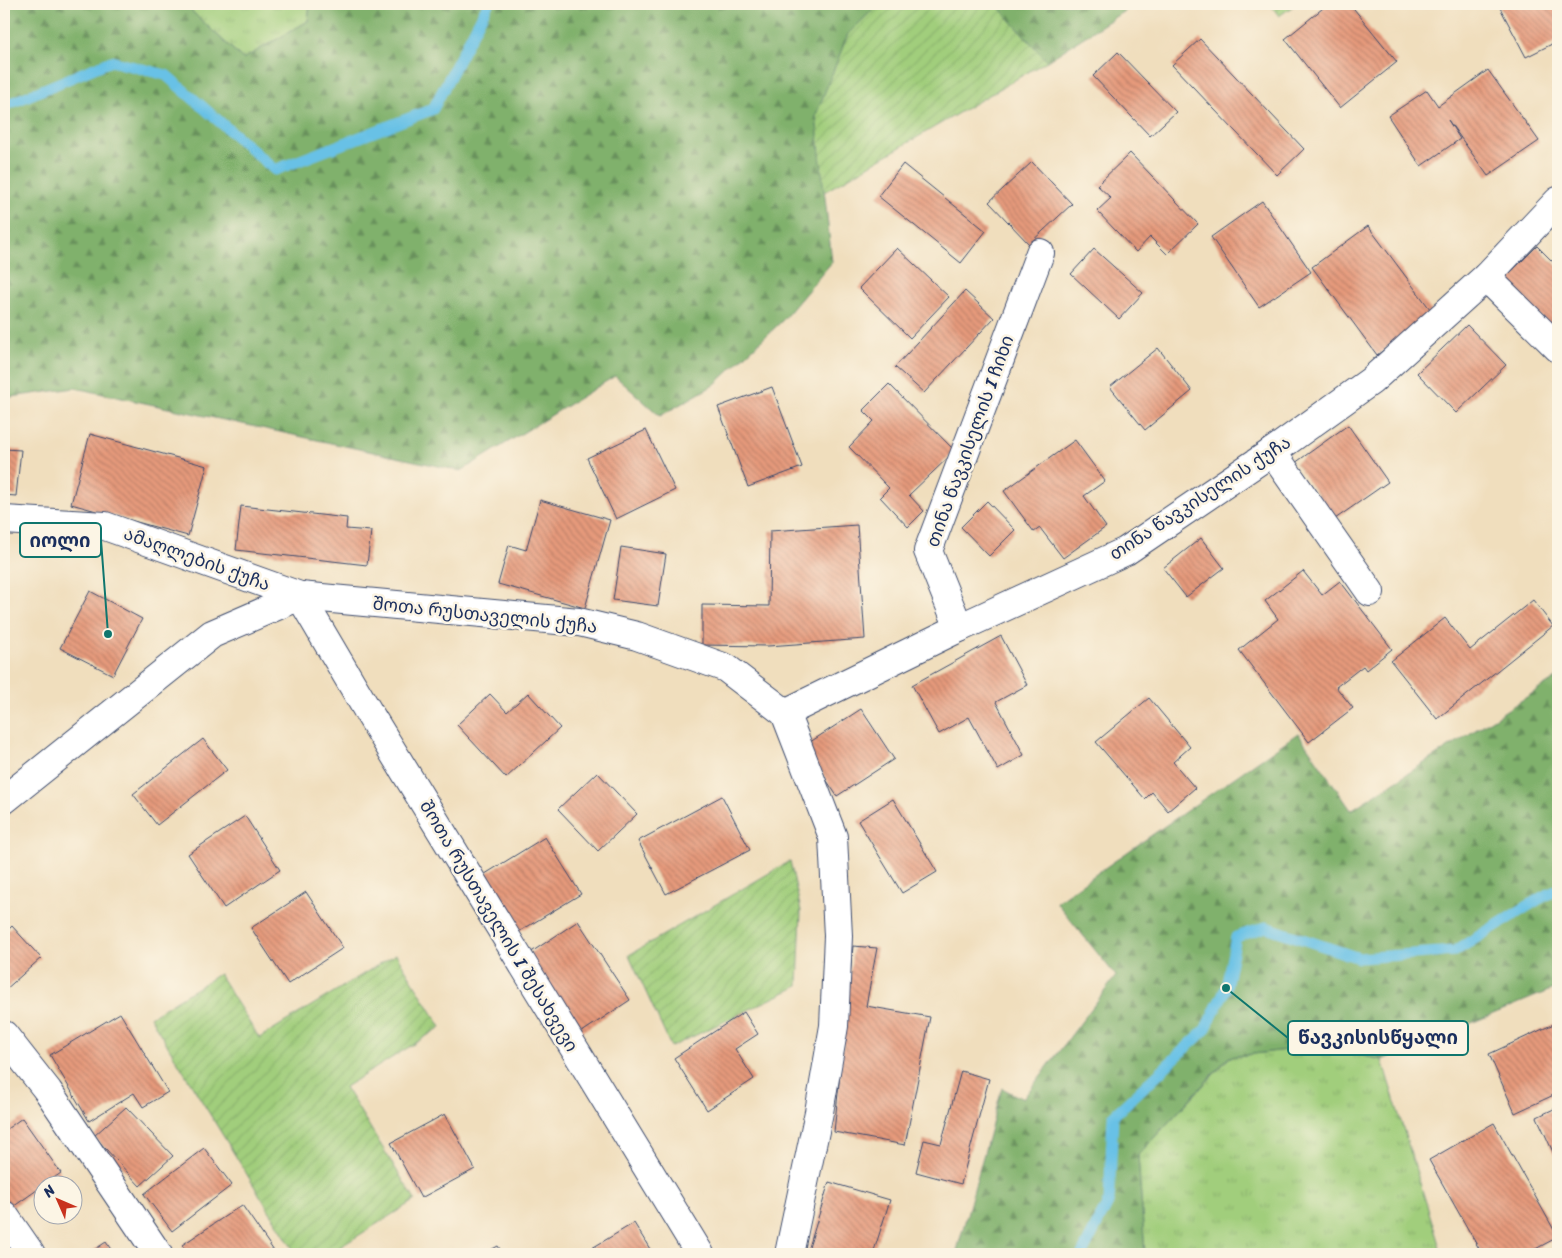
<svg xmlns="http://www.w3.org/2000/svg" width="1562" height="1258" font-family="Sriracha,'Noto Sans Georgian',sans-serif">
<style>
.grass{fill:url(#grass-tufts);stroke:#5e7e6d}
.forest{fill:url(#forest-firs);stroke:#4e7065}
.garden{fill:url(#garden-furrows);stroke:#5e7e6d}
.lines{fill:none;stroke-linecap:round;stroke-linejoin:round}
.stream{stroke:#68c1e6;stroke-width:11}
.building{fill:url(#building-back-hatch)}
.minor-casing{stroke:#3b496c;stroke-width:30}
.minor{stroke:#fff;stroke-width:28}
.labels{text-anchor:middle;stroke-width:5;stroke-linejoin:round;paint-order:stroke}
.street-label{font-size:18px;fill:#1b2f5e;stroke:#fcf5e5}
.leader{fill:none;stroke:#0f766e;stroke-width:2}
.callout-dot{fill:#0f766e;stroke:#fcf5e5;stroke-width:2}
.callout{fill:#fcf5e5;stroke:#0f766e;stroke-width:2}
.callout-label{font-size:19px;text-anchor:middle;font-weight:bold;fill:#1b2f5e}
</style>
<defs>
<pattern id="grass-tufts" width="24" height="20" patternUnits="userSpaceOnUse" patternTransform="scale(1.25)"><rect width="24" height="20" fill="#a1ce7c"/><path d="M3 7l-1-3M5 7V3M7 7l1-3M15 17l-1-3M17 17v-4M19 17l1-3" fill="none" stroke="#8ab16e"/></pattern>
<pattern id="forest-firs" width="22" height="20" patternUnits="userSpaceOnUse" patternTransform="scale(1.25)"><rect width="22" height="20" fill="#80b16c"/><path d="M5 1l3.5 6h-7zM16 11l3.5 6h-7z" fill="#68905c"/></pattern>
<pattern id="garden-furrows" width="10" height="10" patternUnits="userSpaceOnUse" patternTransform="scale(1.25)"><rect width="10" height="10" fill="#a1ce7c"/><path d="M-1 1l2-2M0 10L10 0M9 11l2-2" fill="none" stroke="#8ab16e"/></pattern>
<pattern id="building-back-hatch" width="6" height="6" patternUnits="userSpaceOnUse" patternTransform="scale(1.25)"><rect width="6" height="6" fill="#e69a7b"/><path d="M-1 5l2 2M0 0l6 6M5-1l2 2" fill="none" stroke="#ba7e68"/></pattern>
</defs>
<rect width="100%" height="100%" fill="#fcf5e5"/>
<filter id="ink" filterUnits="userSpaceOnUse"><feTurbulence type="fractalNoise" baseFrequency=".02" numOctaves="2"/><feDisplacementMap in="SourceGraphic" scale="10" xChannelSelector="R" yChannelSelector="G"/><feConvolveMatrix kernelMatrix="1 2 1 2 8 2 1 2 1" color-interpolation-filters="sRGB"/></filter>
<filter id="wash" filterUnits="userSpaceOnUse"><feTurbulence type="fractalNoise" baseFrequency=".0096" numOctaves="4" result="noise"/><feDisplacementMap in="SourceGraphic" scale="20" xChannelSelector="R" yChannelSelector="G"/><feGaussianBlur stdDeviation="1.12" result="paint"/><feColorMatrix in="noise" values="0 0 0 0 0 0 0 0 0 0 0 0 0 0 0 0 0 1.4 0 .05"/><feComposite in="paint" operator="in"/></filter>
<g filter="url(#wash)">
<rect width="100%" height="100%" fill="#f0debd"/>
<!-- grass -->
<g class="grass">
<path d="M 184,4 L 310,4 L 308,21 L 243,59 Z"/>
<path d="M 1318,1046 L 1382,1060 L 1442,1254 L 1145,1254 L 1138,1155 L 1230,1057 Z"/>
</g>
<!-- forest -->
<g class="forest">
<path d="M 4,4 L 184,4 L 243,59 L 308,21 L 310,4 L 879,4 L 848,34 L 816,115 L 832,262 L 782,321 L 714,385 L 660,416 L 615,376 L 461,471 L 75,388 L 4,398 Z"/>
<path d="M 996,4 L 1135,4 L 1047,61 Z"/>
<path d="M 1558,677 L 1558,987 L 1382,1060 L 1318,1046 L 1229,1057 L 1138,1155 L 1145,1254 L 956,1254 L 1002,1088 L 1023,1099 L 1116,976 L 1056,902 L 1298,733 L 1351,810 Z"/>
</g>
<!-- garden -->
<g class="garden">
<path d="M 879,4 L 996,4 L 1047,61 L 824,192 L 816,115 L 848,34 Z"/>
<path d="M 1270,4 L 1296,4 L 1279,16 Z"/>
<path d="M 790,861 L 801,911 L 798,986 L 671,1047 L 629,955 Z"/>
<path d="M 396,954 L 441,1027 L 345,1087 L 415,1200 L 329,1254 L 296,1254 L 150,1017 L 219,974 L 259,1038 Z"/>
</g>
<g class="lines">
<!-- stream -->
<g class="stream">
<path d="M 4,106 L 111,61 L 166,75 L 275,170 L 433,109 L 488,4"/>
<path d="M 1082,1254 L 1109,1201 L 1113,1116 L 1205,1030 L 1226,988 L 1236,937 L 1266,927 L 1359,958 L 1455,951 L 1544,896 L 1558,890"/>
</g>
</g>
<g id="blocks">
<!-- building -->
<g class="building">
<path d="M 1328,4 L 1350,4 L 1397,62 L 1340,108 L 1285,39 Z"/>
<path d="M 1498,4 L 1558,4 L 1558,41 L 1526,57 Z"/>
<path d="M 1200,39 L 1304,149 L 1277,175 L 1172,65 Z"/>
<path d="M 1118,52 L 1176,112 L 1150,136 L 1093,76 Z"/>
<path d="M 1488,70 L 1539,141 L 1488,176 L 1448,120 L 1460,139 L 1421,166 L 1388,116 L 1427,90 L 1438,106 Z"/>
<path d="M 1130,153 L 1198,224 L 1167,254 L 1150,237 L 1136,252 L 1097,211 L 1111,198 L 1097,185 Z"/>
<path d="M 1032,162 L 1072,204 L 1029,244 L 989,202 Z"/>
<path d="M 903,164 L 986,231 L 961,263 L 878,196 Z"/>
<path d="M 1262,201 L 1311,272 L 1259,307 L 1211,237 Z"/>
<path d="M 1368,226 L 1433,313 L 1377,355 L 1312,267 Z"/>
<path d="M 1537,246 L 1558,267 L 1558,334 L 1503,280 Z"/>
<path d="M 897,248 L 949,297 L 910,338 L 859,288 Z"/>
<path d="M 1094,249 L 1143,293 L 1119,319 L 1071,274 Z"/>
<path d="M 965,291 L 994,318 L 924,393 L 895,367 Z"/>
<path d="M 1467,325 L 1506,365 L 1456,413 L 1417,373 Z"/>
<path d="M 1158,348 L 1192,391 L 1145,430 L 1110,387 Z"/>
<path d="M 889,384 L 955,451 L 909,495 L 924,511 L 908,527 L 880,497 L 889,488 L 849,447 L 874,421 L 863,410 Z"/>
<path d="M 772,387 L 802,467 L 748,487 L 718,407 Z"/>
<path d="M 1348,425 L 1388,482 L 1335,519 L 1295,463 Z"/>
<path d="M 646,430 L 675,490 L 616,519 L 587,458 Z"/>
<path d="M 90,434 L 207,466 L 188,536 L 71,504 Z"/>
<path d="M 1075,440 L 1105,481 L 1084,496 L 1106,527 L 1063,558 L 1040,528 L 1034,532 L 1004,491 Z"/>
<path d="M 4,449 L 21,450 L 16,496 L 4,495 Z"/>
<path d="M 540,500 L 610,520 L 585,608 L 498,584 L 509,545 L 526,550 Z"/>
<path d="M 987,501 L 1015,530 L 989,556 L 961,527 Z"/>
<path d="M 241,506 L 347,518 L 346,529 L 371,531 L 367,565 L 236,550 Z"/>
<path d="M 857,525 L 865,639 L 768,646 L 702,645 L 702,605 L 769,606 L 770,531 Z"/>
<path d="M 1201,538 L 1224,568 L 1186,597 L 1163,568 Z"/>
<path d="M 621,547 L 666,554 L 658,606 L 613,600 Z"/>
<path d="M 1303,571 L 1322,595 L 1340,581 L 1392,649 L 1366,670 L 1363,666 L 1336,687 L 1353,708 L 1309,742 L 1239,650 L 1278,619 L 1265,601 Z"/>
<path d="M 90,591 L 142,619 L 113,675 L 60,648 Z"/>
<path d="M 1533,600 L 1553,626 L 1437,719 L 1391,661 L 1445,618 L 1470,650 Z"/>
<path d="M 1001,636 L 1027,685 L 996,702 L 1024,755 L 998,770 L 969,717 L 939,734 L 912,685 Z"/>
<path d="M 528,693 L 560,728 L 506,778 L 457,725 L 490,694 L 507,712 Z"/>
<path d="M 1149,698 L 1190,747 L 1173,762 L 1195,788 L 1168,811 L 1152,792 L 1145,799 L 1096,742 Z"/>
<path d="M 861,709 L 894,759 L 837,796 L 804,746 Z"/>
<path d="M 203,739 L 227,770 L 157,825 L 133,794 Z"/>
<path d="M 597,772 L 637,814 L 598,851 L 558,809 Z"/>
<path d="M 722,796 L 750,850 L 666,894 L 638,841 Z"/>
<path d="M 893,799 L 937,872 L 902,893 L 858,821 Z"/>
<path d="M 245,816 L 280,870 L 224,908 L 188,854 Z"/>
<path d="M 545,837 L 581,894 L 512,936 L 477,879 Z"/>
<path d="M 306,892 L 343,948 L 288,984 L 251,928 Z"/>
<path d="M 578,921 L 630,1000 L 579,1034 L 527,955 Z"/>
<path d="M 12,926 L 41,958 L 4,991 L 4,934 Z"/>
<path d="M 853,946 L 877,948 L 866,1006 L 930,1017 L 905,1145 L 834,1132 Z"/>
<path d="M 744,1012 L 758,1034 L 735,1049 L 754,1079 L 707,1110 L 674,1058 Z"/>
<path d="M 120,1013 L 168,1092 L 143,1107 L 134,1093 L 89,1121 L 50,1055 Z"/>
<path d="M 1558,1022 L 1558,1093 L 1515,1113 L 1489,1054 Z"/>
<path d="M 961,1071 L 989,1079 L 961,1184 L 916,1172 L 924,1140 L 941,1144 Z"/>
<path d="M 126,1107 L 173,1156 L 140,1186 L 94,1136 Z"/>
<path d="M 1558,1107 L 1558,1163 L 1537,1117 Z"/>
<path d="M 445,1114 L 475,1169 L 421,1198 L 391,1143 Z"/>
<path d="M 22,1118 L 61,1173 L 10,1209 L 4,1200 L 4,1131 Z"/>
<path d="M 1494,1123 L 1558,1237 L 1526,1254 L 1482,1254 L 1429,1160 Z"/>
<path d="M 204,1148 L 232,1185 L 172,1231 L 144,1194 Z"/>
<path d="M 829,1182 L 890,1200 L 873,1254 L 807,1254 Z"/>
<path d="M 242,1205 L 276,1254 L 188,1254 L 182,1245 Z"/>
<path d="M 634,1223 L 653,1254 L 582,1254 Z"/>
<path d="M 106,1242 L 114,1254 L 88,1254 Z"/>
<path d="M 498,1246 L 503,1254 L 483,1254 Z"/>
</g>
</g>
</g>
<g filter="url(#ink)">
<use href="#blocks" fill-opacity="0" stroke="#3b496c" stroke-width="1"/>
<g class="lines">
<defs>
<g id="minor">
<path d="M 1486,277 L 1558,348"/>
<path d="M 1272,452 L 1370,592"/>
<path d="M 4,520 L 105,526 L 300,596"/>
<path d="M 300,596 L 369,713 L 700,1254"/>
<path d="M 959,628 L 928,551 L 1040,253"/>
<path d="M 785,713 L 959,628 L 1126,551 L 1272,452 L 1371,381 L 1486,277 L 1558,201"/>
<path d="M 4,800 L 212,634 L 300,596 L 579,622 L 637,636 L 726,668 L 785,713 L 833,837 L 838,936 L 834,1026 L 819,1112 L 789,1254"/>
<path d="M 4,1035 L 48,1091 L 158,1254"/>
<path d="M 4,1215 L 31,1254"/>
</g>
</defs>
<!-- minor casing -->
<use href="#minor" class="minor-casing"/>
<!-- minor -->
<use href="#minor" class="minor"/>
</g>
</g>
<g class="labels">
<!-- street labels -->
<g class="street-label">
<text transform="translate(970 441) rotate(-70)" y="6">თინა წავკისელის I ჩიხი</text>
<text transform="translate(1200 498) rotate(-33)" y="6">თინა წავკისელის ქუჩა</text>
<text transform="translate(197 559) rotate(20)" y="6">ამაღლების ქუჩა</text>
<text transform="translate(485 615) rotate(6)" y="6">შოთა რუსთაველის ქუჩა</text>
<text transform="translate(499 926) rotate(59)" y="6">შოთა რუსთაველის I შესახვევი</text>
</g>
</g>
<!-- callouts -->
<path class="leader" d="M108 634L101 540M1226 988L1288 1038"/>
<g class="callout-dot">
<circle cx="108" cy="634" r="5"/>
<circle cx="1226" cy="988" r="5"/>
</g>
<g class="callout">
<rect x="20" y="523" width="81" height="34" rx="5"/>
<rect x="1288" y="1021" width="180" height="34" rx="5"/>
</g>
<g class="callout-label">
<text x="60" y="547">იოლი</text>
<text x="1378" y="1044">წავკისისწყალი</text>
</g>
<!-- margin -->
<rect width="1562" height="1258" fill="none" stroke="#fcf5e5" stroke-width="20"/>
<!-- north arrow -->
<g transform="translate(58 1200) rotate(315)"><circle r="24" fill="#fcf5e5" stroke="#a2a6af"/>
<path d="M0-4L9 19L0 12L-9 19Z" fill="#c8321e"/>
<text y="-8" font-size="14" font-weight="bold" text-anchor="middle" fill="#1b2f5e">N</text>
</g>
</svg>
